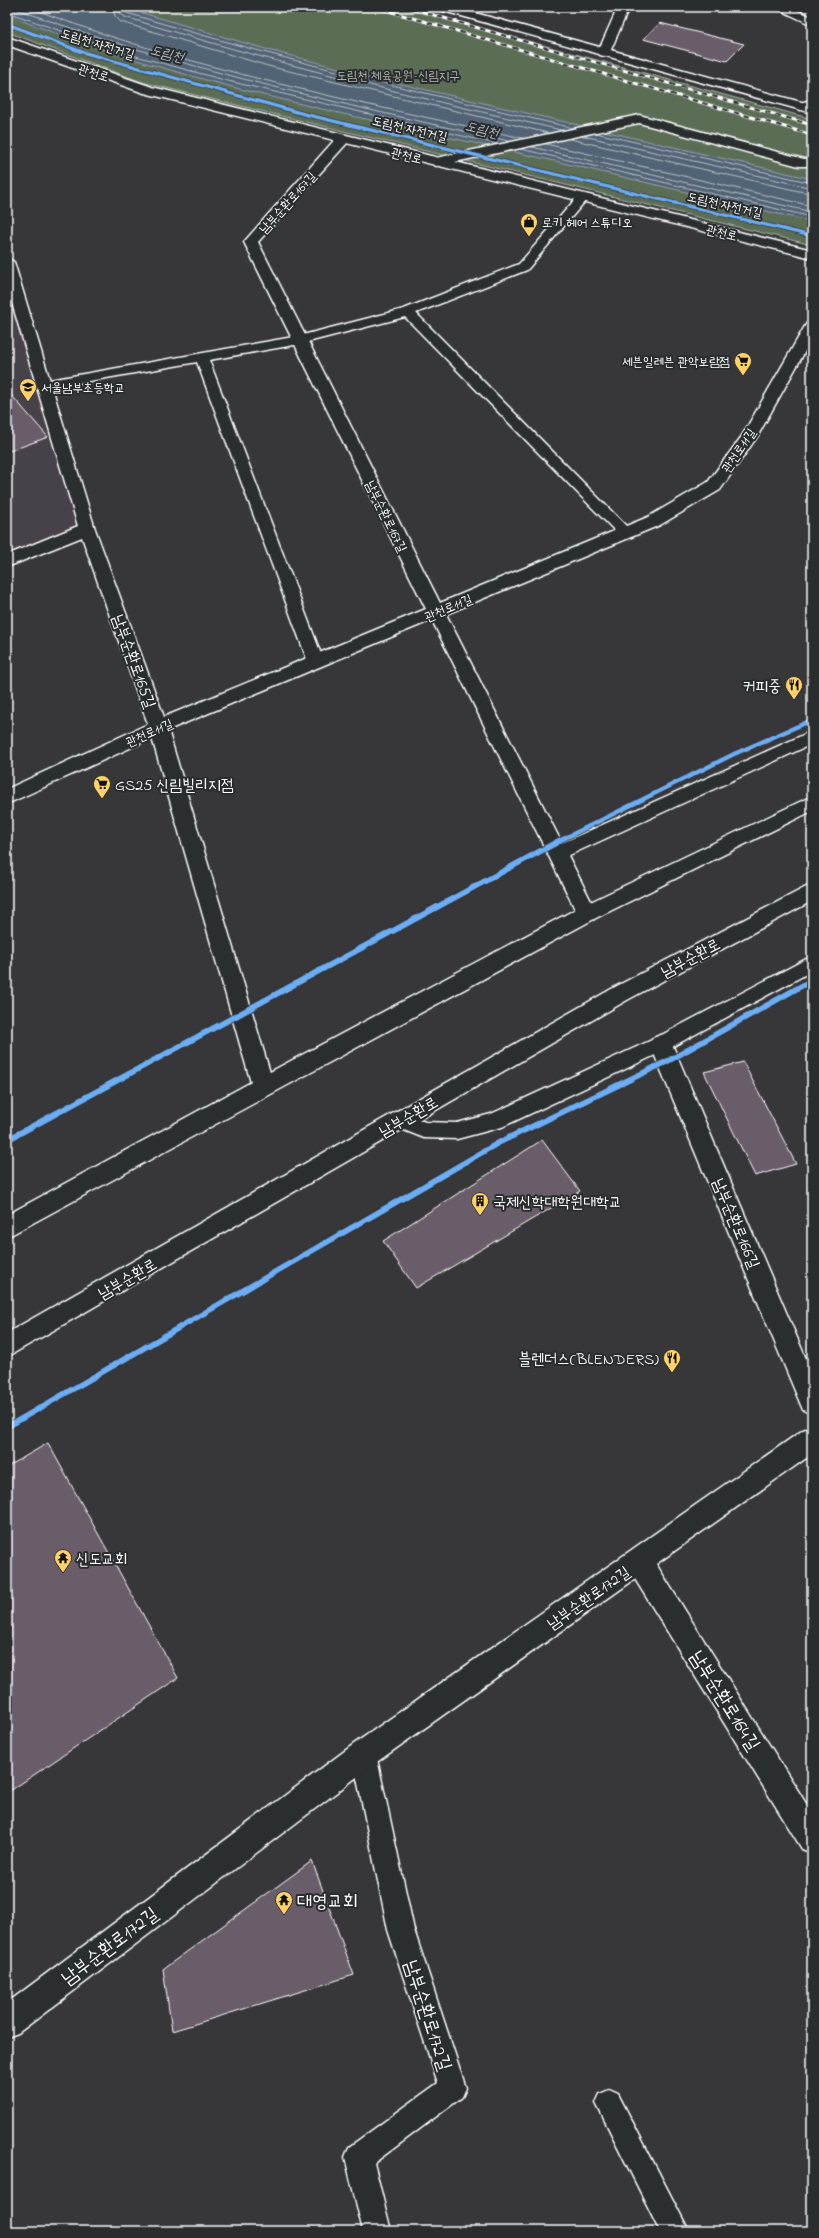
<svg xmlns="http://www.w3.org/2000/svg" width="819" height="2238" font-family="'Indie Flower','Poor Story',sans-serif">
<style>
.built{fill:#474249}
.green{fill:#5b6d56;stroke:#adb6aa}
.water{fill:#516474;stroke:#97a2ac}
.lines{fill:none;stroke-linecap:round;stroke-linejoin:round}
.shore{stroke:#b9c1c7;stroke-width:1}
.building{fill:#6b5d6b;stroke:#fff}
.service-casing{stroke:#fff;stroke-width:3}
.minor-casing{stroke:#fff;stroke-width:3}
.tertiary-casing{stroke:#fff;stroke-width:3}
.secondary-casing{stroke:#fff;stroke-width:3}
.primary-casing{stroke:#fff;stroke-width:3}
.service{fill:#2a2d2e;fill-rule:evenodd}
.minor{fill:#2a2d2e;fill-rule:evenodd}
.tertiary{fill:#2a2d2e;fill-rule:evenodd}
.secondary{fill:#2a2d2e;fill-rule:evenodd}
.primary{fill:#2a2d2e;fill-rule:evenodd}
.rail-casing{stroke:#fff;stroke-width:3}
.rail{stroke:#2a2d2e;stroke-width:2;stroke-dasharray:5.5;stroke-linecap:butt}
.cycleway-far2-casing{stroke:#2a2d2e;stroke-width:5}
.cycleway-far1-casing{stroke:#2a2d2e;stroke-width:6}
.cycleway-casing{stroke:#2a2d2e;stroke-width:8}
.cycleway-far2{stroke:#6dadf4;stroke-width:3.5}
.cycleway-far1{stroke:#6dadf4;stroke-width:4.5}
.cycleway{stroke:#6dadf4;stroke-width:6}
.labels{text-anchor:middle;stroke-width:4;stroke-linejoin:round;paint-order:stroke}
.far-street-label{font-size:13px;fill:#fff;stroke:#2a2d2e}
.far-park-label{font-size:13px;fill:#adb6aa;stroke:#2a2d2e}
.far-poi-label{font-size:13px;fill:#fff;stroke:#2a2d2e;text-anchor:start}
.far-water-label{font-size:14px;font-style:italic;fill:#b1b9c0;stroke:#2a2d2e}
.street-label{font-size:16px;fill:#fff;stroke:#2a2d2e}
.poi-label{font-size:16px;fill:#fff;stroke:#2a2d2e;text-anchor:start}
.near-street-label{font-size:19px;fill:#fff;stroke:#2a2d2e}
.near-poi-label{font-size:19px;fill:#fff;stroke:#2a2d2e;text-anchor:start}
</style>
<rect width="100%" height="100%" fill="#37373a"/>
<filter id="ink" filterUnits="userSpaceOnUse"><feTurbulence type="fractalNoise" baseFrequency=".025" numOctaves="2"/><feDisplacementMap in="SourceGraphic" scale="8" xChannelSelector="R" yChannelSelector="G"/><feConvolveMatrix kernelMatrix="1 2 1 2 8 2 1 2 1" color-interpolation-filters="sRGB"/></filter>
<g filter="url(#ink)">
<!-- built -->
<path class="built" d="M 7,262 L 87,529 L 7,561 Z"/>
<!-- green -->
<path class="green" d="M 7,7 L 404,7 L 812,119 L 812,245 L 142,82 L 7,32 Z"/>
<!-- water -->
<path class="water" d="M 7,7 L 122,7 L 272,51 L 405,85 L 812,179 L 812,222 C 698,195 584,167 470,142 C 314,108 156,74 7,15 Z"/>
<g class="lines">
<!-- shore -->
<g class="shore">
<path d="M 11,7 C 173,67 340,104 509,141"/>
<path d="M 28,7 C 186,68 358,103 523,138"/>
<path d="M 112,7 L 115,16 L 121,22 L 268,66 L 548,133"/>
<path d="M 118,7 L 120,13 L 125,17 C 269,62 414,97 561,130"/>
<path d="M 124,7 L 127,13 C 274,58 423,93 573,128"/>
<path d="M 7,12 L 121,52 L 228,81 L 497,144"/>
<path d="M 596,133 L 812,183"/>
<path d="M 584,136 L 812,188"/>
<path d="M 570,139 L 812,194"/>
<path d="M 546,144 L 812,206"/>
<path d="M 532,147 L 812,212"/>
<path d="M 521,149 L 812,217"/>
</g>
</g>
<!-- building -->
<g class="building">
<path d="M 660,23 L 744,44 L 727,61 L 643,39 Z"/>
<path d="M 7,390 L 48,437 L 7,452 Z"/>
<path d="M 743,1062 L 796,1164 L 755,1176 L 704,1072 Z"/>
<path d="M 542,1140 L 580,1191 L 416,1288 L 383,1241 Z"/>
<path d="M 48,1443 L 178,1678 L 7,1793 L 7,1467 Z"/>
<path d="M 312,1861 L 354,1975 L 172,2031 L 163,1969 Z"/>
</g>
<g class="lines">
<defs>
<g id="service">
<path d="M 812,100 L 812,106 L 799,109 L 794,106 L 795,104 Z"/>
<path d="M 582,194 L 588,198 L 586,200 L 527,270 L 416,313 L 630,530 L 632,533 L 630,536 L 620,536 L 405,317 L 300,344 L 209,360 L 324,662 L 321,666 L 311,666 L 308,662 L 197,362 L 44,389 L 37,385 L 44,381 L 299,336 L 404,309 L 519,264 L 578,196 Z"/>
<path d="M 812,731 L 812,744 L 563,858 L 557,859 L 551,858 L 549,853 L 551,848 Z"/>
<path d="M 812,956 L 812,971 L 668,1049 L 502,1127 L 457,1139 L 424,1138 L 394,1126 L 391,1120 L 394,1114 L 401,1112 L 425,1122 L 457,1123 L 491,1114 L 654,1039 Z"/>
<path d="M 364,1742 L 373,1745 L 376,1754 L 414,1930 L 466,2088 L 462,2097 L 374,2163 L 391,2231 L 363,2231 L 345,2157 L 349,2147 L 438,2083 L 388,1930 L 352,1754 L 355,1745 Z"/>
<path d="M 609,2090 L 618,2094 L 689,2231 L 660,2231 L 596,2103 L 600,2094 Z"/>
</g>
<g id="minor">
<path d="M 618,7 L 632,7 L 628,10 L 610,52 L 604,56 L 600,55 L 598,52 Z"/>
<path d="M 774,7 L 790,7 L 812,17 L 812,25 Z"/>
<path d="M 639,115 L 804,159 L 812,158 L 812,166 L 799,166 L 639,123 L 436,166 L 429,162 L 436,158 Z"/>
<path d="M 343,135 L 349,139 L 348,142 L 258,242 L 440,603 L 648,517 L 708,482 L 742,436 L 805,326 L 807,323 L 812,322 L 812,339 L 757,437 L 720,490 L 660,525 L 446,614 L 597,913 L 594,919 L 587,921 L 580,919 L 432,620 L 168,730 L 274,1086 L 271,1092 L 263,1095 L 255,1092 L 252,1086 L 152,738 L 7,804 L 7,789 L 148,724 L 82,537 L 7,567 L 7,555 L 78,526 L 7,286 L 7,258 L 14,262 L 95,529 L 164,717 L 426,609 L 244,242 L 338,136 Z"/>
<path d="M 661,1035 L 669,1038 L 672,1044 L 812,1373 L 812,1414 L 803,1410 L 650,1044 L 653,1038 Z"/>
<path d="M 812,1427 L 812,1454 L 656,1564 L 812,1813 L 812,1853 L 802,1849 L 635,1579 L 374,1764 L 18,2033 L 7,2037 L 7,2003 L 354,1744 L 803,1430 Z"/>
</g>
<path id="tertiary" d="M 434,7 L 453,7 L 812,105 L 812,113 L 436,9 Z"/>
<path id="secondary" d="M 7,37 L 152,87 L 812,250 L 812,258 L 144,93 L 7,45 Z"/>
<g id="primary">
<path d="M 812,796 L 812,811 L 594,919 L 7,1237 L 7,1215 L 255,1080 L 580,907 Z"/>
<path d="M 812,884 L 812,901 L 629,999 L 7,1357 L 7,1333 L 615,987 Z"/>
</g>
</defs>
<!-- service casing -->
<use href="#service" class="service-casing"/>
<!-- minor casing -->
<use href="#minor" class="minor-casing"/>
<!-- tertiary casing -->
<use href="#tertiary" class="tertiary-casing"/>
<!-- secondary casing -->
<use href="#secondary" class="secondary-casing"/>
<!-- primary casing -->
<use href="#primary" class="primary-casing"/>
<!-- service -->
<use href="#service" class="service"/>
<!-- minor -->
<use href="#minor" class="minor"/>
<!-- tertiary -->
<use href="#tertiary" class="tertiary"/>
<!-- secondary -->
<use href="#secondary" class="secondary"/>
<!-- primary -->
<use href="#primary" class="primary"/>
<defs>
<g id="rail">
<path d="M 375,7 L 812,135"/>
<path d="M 406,7 L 812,125"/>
</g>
</defs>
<!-- rail casing -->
<use href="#rail" class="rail-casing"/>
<!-- rail -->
<use href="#rail" class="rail"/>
<defs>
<path id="cycleway-far2" d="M 7,24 L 82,52 L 304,114 L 812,236"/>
<path id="cycleway-far1" d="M 557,842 L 734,754 L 812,720"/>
<g id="cycleway">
<path d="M 7,1140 L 559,841"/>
<path d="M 7,1427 L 500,1142 L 668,1061 L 812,980"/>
</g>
</defs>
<!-- cycleway-far2 casing -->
<use href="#cycleway-far2" class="cycleway-far2-casing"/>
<!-- cycleway-far1 casing -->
<use href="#cycleway-far1" class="cycleway-far1-casing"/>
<!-- cycleway casing -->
<use href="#cycleway" class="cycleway-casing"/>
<!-- cycleway-far2 -->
<use href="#cycleway-far2" class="cycleway-far2"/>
<!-- cycleway-far1 -->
<use href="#cycleway-far1" class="cycleway-far1"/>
<!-- cycleway -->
<use href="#cycleway" class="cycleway"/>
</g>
</g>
<!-- icons -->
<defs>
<symbol id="shop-pin" viewBox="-11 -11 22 30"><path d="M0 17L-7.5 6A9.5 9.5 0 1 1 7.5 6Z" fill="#ffd166" stroke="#2a2d2e"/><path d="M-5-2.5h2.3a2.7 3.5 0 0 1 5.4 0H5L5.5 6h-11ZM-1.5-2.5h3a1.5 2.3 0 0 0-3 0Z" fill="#111"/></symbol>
<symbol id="supermarket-pin" viewBox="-11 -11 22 30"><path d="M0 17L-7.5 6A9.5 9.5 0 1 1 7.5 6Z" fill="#ffd166" stroke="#2a2d2e"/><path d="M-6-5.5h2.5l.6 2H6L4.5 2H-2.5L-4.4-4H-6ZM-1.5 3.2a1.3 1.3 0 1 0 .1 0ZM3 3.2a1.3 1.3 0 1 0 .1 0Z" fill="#111"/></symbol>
<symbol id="school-pin" viewBox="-11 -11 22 30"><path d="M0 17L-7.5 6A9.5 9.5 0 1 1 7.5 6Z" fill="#ffd166" stroke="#2a2d2e"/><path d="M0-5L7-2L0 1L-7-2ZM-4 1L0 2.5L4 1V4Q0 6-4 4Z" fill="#111"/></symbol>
<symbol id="restaurant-pin" viewBox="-11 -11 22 30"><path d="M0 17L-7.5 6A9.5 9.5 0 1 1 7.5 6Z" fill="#ffd166" stroke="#2a2d2e"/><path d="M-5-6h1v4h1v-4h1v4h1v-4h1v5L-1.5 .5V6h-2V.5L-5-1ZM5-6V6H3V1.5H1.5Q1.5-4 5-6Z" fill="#111"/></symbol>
<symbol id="building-pin" viewBox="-11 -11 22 30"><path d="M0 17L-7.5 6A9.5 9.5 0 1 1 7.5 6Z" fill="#ffd166" stroke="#2a2d2e"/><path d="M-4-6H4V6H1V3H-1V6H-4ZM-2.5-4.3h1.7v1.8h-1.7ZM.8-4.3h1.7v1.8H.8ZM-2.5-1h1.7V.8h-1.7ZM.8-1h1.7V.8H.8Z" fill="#111"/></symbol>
<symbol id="temple-pin" viewBox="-11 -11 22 30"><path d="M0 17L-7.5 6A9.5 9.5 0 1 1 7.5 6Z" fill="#ffd166" stroke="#2a2d2e"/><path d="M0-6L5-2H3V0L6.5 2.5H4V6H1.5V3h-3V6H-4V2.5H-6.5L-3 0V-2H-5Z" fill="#111"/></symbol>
</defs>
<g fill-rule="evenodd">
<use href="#shop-pin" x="519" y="212" width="20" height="27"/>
<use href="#supermarket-pin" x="733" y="351" width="20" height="27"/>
<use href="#school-pin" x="18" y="377" width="20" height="27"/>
<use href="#restaurant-pin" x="784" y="675" width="20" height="27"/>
<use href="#supermarket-pin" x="92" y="774" width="20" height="27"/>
<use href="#building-pin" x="470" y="1191" width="20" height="27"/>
<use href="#restaurant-pin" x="662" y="1348" width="20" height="27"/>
<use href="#temple-pin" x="53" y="1548" width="20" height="27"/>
<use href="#temple-pin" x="274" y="1890" width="20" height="27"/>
</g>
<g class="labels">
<!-- far-street labels -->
<g class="far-street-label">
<text transform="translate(98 43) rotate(17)" y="5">도림천 자전거길</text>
<text transform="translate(94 72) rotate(18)" y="5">관천로</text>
<text transform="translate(410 128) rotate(13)" y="5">도림천 자전거길</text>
<text transform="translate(407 155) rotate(14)" y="5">관천로</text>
<text transform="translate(287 202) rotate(-48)" y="5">남부순환로167길</text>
<text transform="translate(725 204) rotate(13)" y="5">도림천 자전거길</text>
<text transform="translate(722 232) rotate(14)" y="5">관천로</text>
<text transform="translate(738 450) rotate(-56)" y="5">관천로11길</text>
<text transform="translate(387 516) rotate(64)" y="5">남부순환로167길</text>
<text transform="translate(448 607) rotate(-23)" y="5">관천로11길</text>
<text transform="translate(149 732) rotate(-24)" y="5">관천로11길</text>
</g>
<!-- far-park labels -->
<g class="far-park-label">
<text x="398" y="80">도림천 체육공원-신림지구</text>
</g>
<!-- far-poi labels -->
<g class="far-poi-label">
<text x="542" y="227">로키 헤어 스튜디오</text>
<text x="730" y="366" text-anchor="end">세븐일레븐 관악보람점</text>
<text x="41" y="392">서울남부초등학교</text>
</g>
<!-- far-water labels -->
<g class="far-water-label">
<text transform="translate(167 53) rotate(14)" y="5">도림천</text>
<text transform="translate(482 129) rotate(14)" y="5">도림천</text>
</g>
<!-- street labels -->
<g class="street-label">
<text transform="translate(135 661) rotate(70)" y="6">남부순환로165길</text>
<text transform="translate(690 957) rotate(-28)" y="6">남부순환로</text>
<text transform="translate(408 1116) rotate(-30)" y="6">남부순환로</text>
<text transform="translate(737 1223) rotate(67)" y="6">남부순환로166길</text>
<text transform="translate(127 1278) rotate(-30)" y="6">남부순환로</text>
<text transform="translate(588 1597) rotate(-35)" y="6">남부순환로172길</text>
</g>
<!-- poi labels -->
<g class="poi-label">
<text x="781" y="691" text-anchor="end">커피중</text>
<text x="115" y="790">GS25 신림빌리지점</text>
<text x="493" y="1207">국제신학대학원대학교</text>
<text x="659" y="1364" text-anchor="end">블렌더스(BLENDERS)</text>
<text x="76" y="1564">신도교회</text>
</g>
<!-- near-street labels -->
<g class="near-street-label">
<text transform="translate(726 1700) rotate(58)" y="7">남부순환로164길</text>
<text transform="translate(109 1945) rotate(-37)" y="7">남부순환로172길</text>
<text transform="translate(429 2015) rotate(72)" y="7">남부순환로172길</text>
</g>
<!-- near-poi labels -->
<g class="near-poi-label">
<text x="297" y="1907">대영교회</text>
</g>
</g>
<!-- margin -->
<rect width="819" height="2238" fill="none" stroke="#2a2d2e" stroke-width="24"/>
<rect x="12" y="12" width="795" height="2214" fill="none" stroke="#fff" stroke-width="1.5" filter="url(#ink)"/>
</svg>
